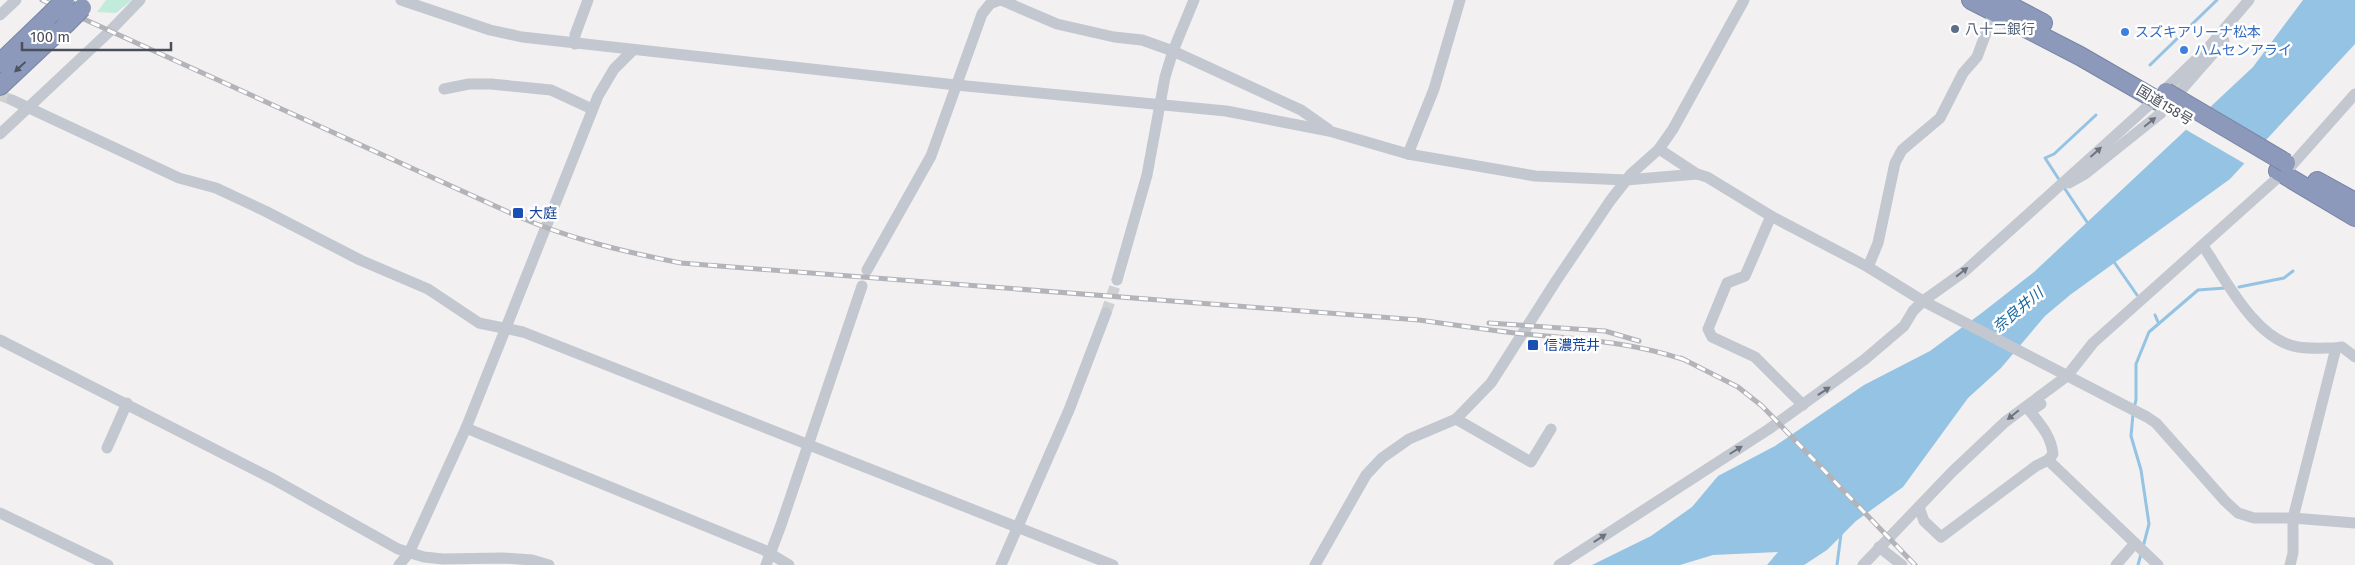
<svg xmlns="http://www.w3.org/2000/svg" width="2355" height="565" font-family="'Fira Sans','Noto Sans JP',sans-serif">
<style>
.green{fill:#c3ebdb}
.water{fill:#94c3e4}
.pier{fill:#f2f0f0}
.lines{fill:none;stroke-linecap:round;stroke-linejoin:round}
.stream{stroke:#94c3e4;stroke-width:3}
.minor-tunnel{stroke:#d0d0d2;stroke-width:11;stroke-dasharray:11 5.5;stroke-linecap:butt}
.highway-casing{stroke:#7884a5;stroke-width:20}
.minor{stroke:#c2c7d0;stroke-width:11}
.highway{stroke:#8d99ba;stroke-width:18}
.rail-casing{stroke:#b3b4b9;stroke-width:5}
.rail{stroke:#fff;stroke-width:3;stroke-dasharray:9;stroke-linecap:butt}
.highway-bridge-casing{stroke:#7884a5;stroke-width:20;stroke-linecap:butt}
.highway-bridge{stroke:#8d99ba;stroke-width:18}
.oneway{fill:#4d5360}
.oneway2{fill:#6e737e}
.service-dot{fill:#5c6f8a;stroke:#fff;stroke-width:2}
.shop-dot{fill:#3f7fe0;stroke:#fff;stroke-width:2}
.transit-dot{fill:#1a4fb4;stroke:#fff;stroke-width:2}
.labels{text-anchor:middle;stroke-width:5;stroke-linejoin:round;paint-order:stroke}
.service-label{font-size:14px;fill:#4e5e75;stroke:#fff;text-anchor:start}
.shop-label{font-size:14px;fill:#366cbe;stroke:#fff;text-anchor:start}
.street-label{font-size:14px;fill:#4a4f5b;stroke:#fff}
.transit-label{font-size:14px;fill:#164399;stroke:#fff;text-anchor:start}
.water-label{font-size:15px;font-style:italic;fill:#1a689e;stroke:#fff}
</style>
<rect width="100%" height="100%" fill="#f2f0f0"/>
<!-- green -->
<path class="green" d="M 106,0 L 132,0 L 116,13 L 97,12 Z"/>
<!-- water -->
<path class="water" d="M 2303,0 L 2355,0 L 2355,44 L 2230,179 L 2070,295 L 2045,316 L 2001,368 L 1968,398 L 1903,487 L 1856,521 L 1827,550 L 1804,565 L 1767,565 L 1778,552 L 1713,555 L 1680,565 L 1592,565 L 1651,536 L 1692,507 L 1718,476 L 1775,446 L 1864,385 L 1930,351 L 1983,312 L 2034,272 L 2253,67 Z"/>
<!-- pier -->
<path class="pier" d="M 2207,105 L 2269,142 L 2247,165 L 2183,128 Z"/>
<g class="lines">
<!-- stream -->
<g class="stream">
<path d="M 2150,65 L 2217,0"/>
<path d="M 2060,181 L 2045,158 L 2054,154 L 2096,115"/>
<path d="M 2063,186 L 2089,225"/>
<path d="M 2112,259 L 2137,295"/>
<path d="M 2239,287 L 2284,278 L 2293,271"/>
<path d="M 2155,315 L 2158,322"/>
<path d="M 2134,408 L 2136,400 L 2136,364 L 2149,332 L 2198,290 L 2225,288"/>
<path d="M 2133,414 L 2131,436 L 2141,470 L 2149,524 L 2143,547"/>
<path d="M 1837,565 L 1841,534"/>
<path d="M 2138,565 L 2141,554"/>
</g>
<!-- minor-tunnel -->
<g class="minor-tunnel">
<path d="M 0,95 L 12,100"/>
<path d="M 1106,313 L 1117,280"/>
</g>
<defs>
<g id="highway">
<path d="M 1971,0 L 2080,56 L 2158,101"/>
<path d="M 1999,0 L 2043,23"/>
<path d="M 0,63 L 48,17"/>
<path d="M 0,86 L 66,24"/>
<path d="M 2278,171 L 2355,217"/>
<path d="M 2317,181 L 2355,202"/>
</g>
</defs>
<!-- highway casing -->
<use href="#highway" class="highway-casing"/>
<!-- minor -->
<g class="minor">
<path d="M 401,0 L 490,30 L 522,37 L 956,85 L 1226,111 L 1329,131 L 1408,154 L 1535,176 L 1626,180 L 1697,174 L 1707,177 L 1771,216 L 1868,267 L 1923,301 L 2147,417 L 2156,423 L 2225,501 L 2238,513 L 2254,518 L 2293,518 L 2355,523"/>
<path d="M 1001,0 L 1057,24 L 1114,37 L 1142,40 L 1173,51 L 1301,110 L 1328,129"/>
<path d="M 0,15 L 16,0"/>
<path d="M 575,44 L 575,35 L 588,0"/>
<path d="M 444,89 L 469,84 L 491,84 L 551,90 L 592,109"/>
<path d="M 12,100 L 179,178 L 216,188 L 265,211 L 360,260 L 428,289 L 479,323 L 523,332 L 1113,565"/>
<path d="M 0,134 L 110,31 L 140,0"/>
<path d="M 1659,149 L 1697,174"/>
<path d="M 1408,154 L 1434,89 L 1460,0"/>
<path d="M 2291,166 L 2355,94"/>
<path d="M 2069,183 L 2085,174 L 2160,114 L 2224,41"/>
<path d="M 1771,216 L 1745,276 L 1727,283 L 1708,329 L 1712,337 L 1755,357 L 1803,405"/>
<path d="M 2203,246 C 2225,278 2255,340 2298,347 C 2310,349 2324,348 2336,348 L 2342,347 L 2355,357"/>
<path d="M 1868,267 L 1878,243 L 1895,163 L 1902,150 L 1940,118 L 1963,73 L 1977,57 L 1996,6"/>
<path d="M 867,270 L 931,156 L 982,14 L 990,4 L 1000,0"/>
<path d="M 1117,280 L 1147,175 L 1165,77 L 1173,51 L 1194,0"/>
<path d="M 0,340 L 273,479 L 398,549 L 424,557 L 443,559 L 503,558 L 532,560 L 549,565"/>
<path d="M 2041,404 L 2030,411 C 2041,425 2051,436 2053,454 L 2048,460"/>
<path d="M 1456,419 L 1531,462 L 1551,429"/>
<path d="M 466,428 L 764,550 L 789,565"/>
<path d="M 107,448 L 127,403"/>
<path d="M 1919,507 L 1924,521 L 1941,537 L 2036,466 L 2048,460 L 2158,565"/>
<path d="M 0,513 L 108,565"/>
<path d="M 1879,547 L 1902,565"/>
<path d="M 399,565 L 409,553 L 466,428 L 598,96 L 614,69 L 632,51"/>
<path d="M 766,565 L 781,525 L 862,286"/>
<path d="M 1001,565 L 1069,410 L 1106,313"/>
<path d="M 1315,565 L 1366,475 L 1382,458 L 1409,439 L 1456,419 L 1491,383 L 1556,281 L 1610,201 L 1631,174 L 1659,149 L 1673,129 L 1744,0"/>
<path d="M 1559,565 L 1769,429 L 1864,360 L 1904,326 L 1913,311 L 1923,301 L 1965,271 L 2148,106 L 2207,49 L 2249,0"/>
<path d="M 1863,565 L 1952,472 L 2005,422 L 2067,376 L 2093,343 L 2282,174"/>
<path d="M 2116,565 L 2135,543"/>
<path d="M 2290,565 L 2293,553 L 2293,518 L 2336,348"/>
</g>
<!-- highway -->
<use href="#highway" class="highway"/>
<defs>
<g id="rail">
<path d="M 42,0 L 517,216 C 570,239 625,252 681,263 L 1419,320 C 1454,325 1489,330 1524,334 C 1580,339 1632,342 1685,360"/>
<path d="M 1489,323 L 1605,331 L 1639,341"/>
<path d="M 1681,358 L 1738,387 L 1762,406 L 1915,565"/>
</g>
</defs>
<!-- rail casing -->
<use href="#rail" class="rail-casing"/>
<!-- rail -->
<use href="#rail" class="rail"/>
<defs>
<g id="highway-bridge">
<path d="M 48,17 L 65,0"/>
<path d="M 66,24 L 82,8"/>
<path d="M 2166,92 L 2286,163"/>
</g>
</defs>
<!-- highway-bridge casing -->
<use href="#highway-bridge" class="highway-bridge-casing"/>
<!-- highway-bridge -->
<use href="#highway-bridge" class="highway-bridge"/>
</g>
<!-- one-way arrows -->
<defs><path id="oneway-solid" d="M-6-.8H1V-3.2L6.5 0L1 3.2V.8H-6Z" transform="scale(1.25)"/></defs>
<use class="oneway" href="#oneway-solid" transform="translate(20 67) rotate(137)"/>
<g class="oneway2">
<use href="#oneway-solid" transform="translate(2150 122) rotate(-39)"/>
<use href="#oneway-solid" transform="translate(2096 152) rotate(-42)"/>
<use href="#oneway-solid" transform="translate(1962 272) rotate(-38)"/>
<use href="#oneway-solid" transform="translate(1824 391) rotate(-34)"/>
<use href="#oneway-solid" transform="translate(2013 415) rotate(141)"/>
<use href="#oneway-solid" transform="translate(1736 450) rotate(-32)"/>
<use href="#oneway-solid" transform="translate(1600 538) rotate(-33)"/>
</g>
<!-- markers -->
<circle class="service-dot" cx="1955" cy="29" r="5"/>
<g class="shop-dot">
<circle cx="2125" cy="32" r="5"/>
<circle cx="2184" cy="50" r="5"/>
</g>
<g class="transit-dot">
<rect x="512" y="207" width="12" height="12" rx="2.5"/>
<rect x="1527" y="339" width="12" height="12" rx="2.5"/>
</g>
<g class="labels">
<!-- service labels -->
<g class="service-label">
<text x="1965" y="34">八十二銀行</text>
</g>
<!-- shop labels -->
<g class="shop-label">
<text x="2135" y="37">スズキアリーナ松本</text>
<text x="2194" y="55">ハムセンアライ</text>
</g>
<!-- street labels -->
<g class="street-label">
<text transform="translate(2165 105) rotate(31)" y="5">国道158号</text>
</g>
<!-- transit labels -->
<g class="transit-label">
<text x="529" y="218">大庭</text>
<text x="1544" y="350">信濃荒井</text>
</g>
<!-- water labels -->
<g class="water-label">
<text transform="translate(2018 310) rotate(-40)" y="5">奈良井川</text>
</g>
</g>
<!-- scale -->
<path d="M22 42v8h149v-8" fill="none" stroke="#4a4f5b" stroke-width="2.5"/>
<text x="30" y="42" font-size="15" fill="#4a4f5b" stroke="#ffffff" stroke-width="4" paint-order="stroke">100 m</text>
</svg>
